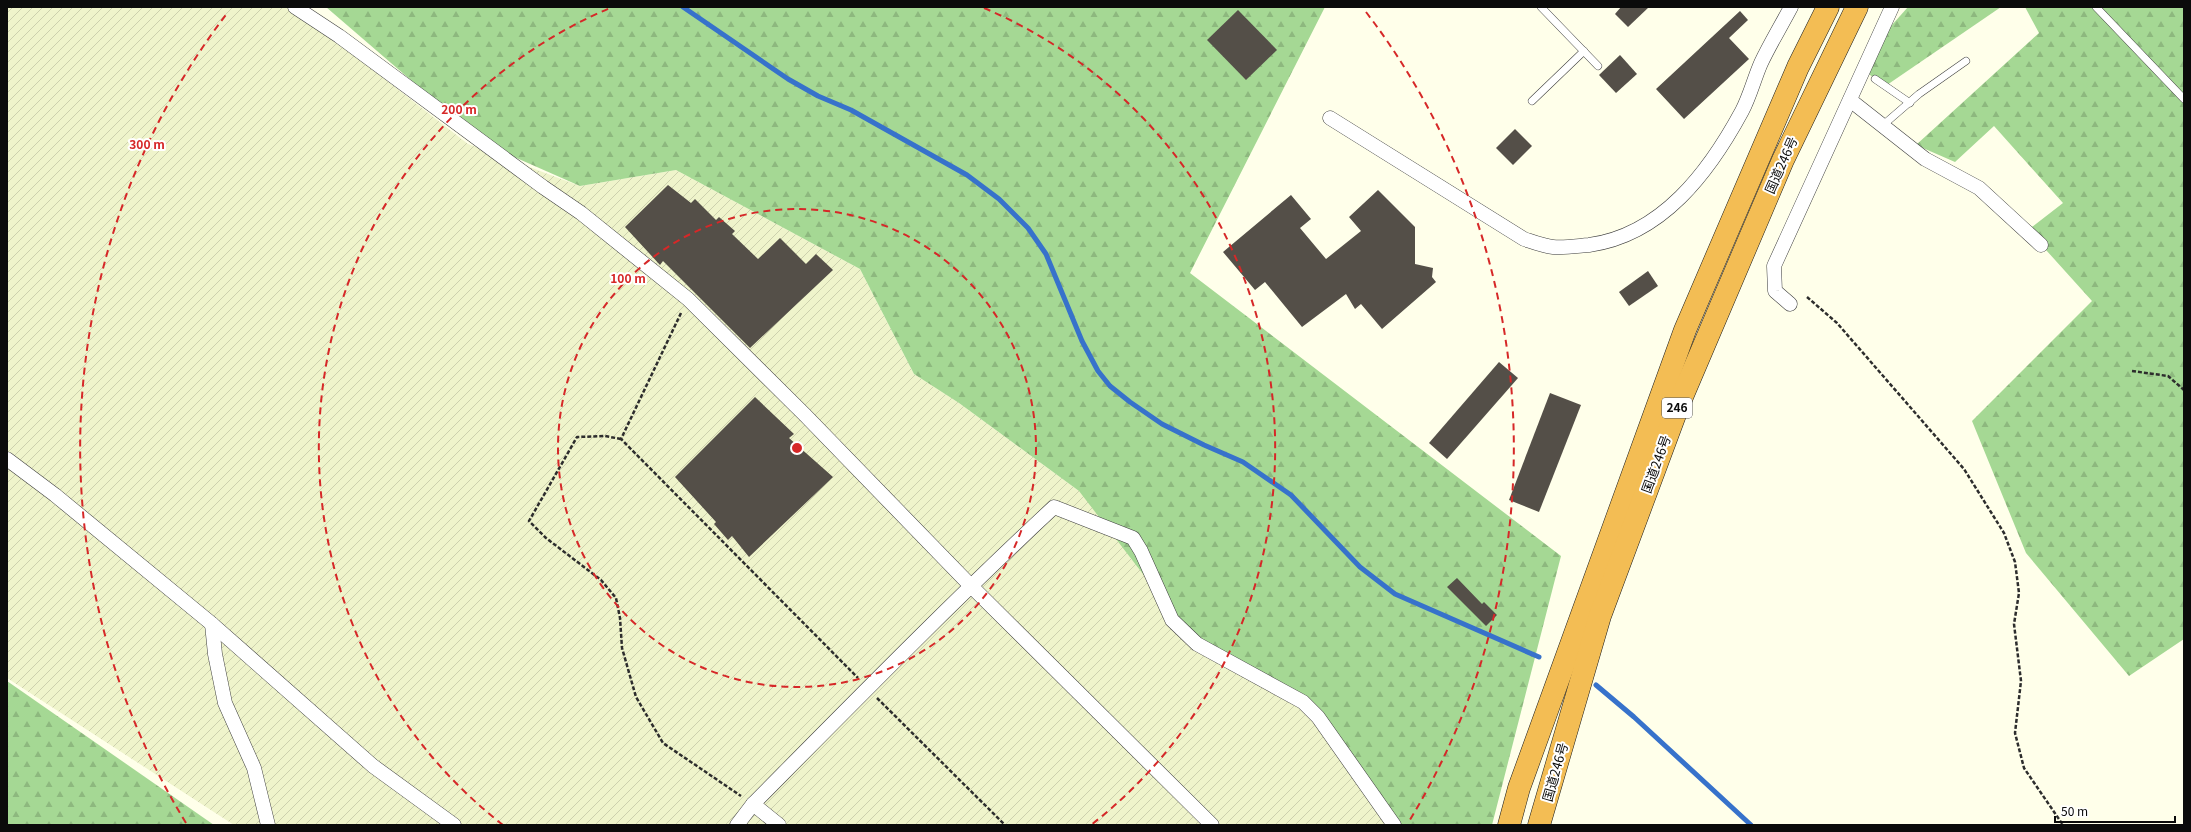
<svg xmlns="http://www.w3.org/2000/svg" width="2191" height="832" font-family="Georgia,'Noto Sans JP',serif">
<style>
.farmland{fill:url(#farmland-furrows)}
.forest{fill:url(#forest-firs)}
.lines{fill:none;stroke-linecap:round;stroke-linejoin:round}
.stream{stroke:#3772cb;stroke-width:5}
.building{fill:#544f48}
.lane-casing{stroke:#3e3e3e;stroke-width:8}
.street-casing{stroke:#3e3e3e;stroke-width:15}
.highway-casing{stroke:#1c1c1c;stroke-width:23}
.path{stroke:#2d2d2d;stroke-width:2.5;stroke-dasharray:4 2;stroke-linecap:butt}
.lane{stroke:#fff;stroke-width:7}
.street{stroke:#fff;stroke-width:14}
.highway{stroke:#f3bd54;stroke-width:22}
.ring{fill:none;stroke:#d62828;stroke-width:2;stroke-dasharray:7 5}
.labels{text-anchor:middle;stroke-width:4;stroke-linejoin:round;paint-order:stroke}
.shield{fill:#fff;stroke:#545454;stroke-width:1}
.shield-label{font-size:12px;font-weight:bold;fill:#0b0b0b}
.street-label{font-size:13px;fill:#0b0b0b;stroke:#fff}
.centre{fill:#d62828;stroke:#fff;stroke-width:2}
.ring-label{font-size:12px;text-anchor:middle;font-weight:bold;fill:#d62828;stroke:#fff;stroke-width:4;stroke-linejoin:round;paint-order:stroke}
</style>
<defs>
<pattern id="farmland-furrows" width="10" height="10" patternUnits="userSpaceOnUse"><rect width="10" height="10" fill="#eff4cb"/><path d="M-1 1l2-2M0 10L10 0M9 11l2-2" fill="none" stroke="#ccd0ad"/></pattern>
<pattern id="forest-firs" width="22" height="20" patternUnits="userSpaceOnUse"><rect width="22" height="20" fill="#a5d894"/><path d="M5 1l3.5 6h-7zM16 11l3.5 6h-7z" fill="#8db87e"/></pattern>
</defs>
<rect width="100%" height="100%" fill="#ffffea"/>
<!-- farmland -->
<path class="farmland" d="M 7,7 L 292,7 L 468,144 L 580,186 L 676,170 L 860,269 L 914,374 L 959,403 L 1079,491 L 1133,538 L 1178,626 L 1313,713 L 1387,825 L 234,825 L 7,678 Z"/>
<!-- forest -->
<g class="forest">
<path d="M 326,7 L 1325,7 L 1190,273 L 1561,556 L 1492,825 L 1397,825 L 1313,713 L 1183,626 L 1079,491 L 959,403 L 914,374 L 860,269 L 676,170 L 580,186 L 485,144 Z"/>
<path d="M 1908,7 L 2001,7 L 1884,87 L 1869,74 L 1883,35 Z"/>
<path d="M 2025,7 L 2184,7 L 2184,639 L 2129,676 L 2026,553 L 1972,421 L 2092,301 L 2028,230 L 2063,203 L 1994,126 L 1955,162 L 1916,145 L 2039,33 Z"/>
<path d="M 7,681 L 214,825 L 7,825 Z"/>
</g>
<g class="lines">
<!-- stream -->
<g class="stream">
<path d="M 683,7 L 788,79 L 818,96 L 851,110 L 967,175 L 999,199 L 1028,228 L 1046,254 L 1082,341 L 1098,371 L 1110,386 L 1130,402 L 1162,424 L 1204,445 L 1243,462 L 1291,495 L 1360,567 L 1395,594 L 1539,657"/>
<path d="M 1596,685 L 1634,717 L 1751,825"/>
</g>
</g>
<!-- building -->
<g class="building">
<path d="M 1621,7 L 1649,7 L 1628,27 L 1615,14 Z"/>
<path d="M 1238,10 L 1277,50 L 1246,80 L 1207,40 Z"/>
<path d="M 1740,11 L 1748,20 L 1729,38 L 1749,59 L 1684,119 L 1656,89 Z"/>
<path d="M 1620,55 L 1637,74 L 1616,93 L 1599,75 Z"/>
<path d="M 1515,129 L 1532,146 L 1513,165 L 1496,148 Z"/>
<path d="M 668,185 L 691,203 L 695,199 L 716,220 L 719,217 L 735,231 L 732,234 L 758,259 L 780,238 L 806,264 L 816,254 L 833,270 L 750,348 L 663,261 L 660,265 L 625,227 Z"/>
<path d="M 1378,190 L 1415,227 L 1415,264 L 1433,268 L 1432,277 L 1436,282 L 1382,329 L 1361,304 L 1355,309 L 1346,294 L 1302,327 L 1265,282 L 1255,290 L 1223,252 L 1291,195 L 1311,219 L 1300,228 L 1326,259 L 1361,231 L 1349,217 Z"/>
<path d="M 1648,271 L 1658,286 L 1629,306 L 1619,292 Z"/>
<path d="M 1499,362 L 1518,378 L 1447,459 L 1429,443 Z"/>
<path d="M 1550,393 L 1581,405 L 1539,512 L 1509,500 Z"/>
<path d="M 755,397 L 794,434 L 789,438 L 833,477 L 749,557 L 732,536 L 728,540 L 714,524 L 716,522 L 675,477 Z"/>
<path d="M 1457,578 L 1482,604 L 1484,602 L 1497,615 L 1486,626 L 1447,587 Z"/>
</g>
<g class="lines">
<defs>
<g id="lane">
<path d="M 1541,7 L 1598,66"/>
<path d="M 2096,7 L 2184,99"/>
<path d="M 1875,79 L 1910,103"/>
<path d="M 1532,101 L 1584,51"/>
<path d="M 1882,126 L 1919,94 L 1966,61"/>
</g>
<g id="street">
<path d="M 295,7 L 339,36 L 543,187 L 581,213 L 688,299 L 805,415 L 970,585 L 1212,825"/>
<path d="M 1850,100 L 1925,159 L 1979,188 L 2041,245"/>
<path d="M 1330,118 L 1524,239 C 1533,242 1543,246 1553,247 C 1565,248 1577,246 1589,245 C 1662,235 1709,172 1742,111 C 1750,96 1754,79 1761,63 C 1770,44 1781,26 1791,7"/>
<path d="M 1790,304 L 1775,291 L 1774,266 L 1892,7"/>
<path d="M 7,459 L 55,495 L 212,624 L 373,766 L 454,825"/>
<path d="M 212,624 L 215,654 L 225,703 L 254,768 L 268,825"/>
<path d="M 753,804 L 779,825"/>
<path d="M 737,825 L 753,804 C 852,704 951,603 1054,507 L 1133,538 L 1141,551 L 1172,620 L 1197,644 L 1303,702 L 1318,717 L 1394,825"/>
</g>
<g id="highway">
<path d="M 1509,825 L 1519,788 L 1685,330 L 1798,67 L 1828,7"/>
<path d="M 1539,825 L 1600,616 L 1679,404 L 1783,160 L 1857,7"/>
</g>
</defs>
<!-- lane casing -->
<use href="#lane" class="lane-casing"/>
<!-- street casing -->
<use href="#street" class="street-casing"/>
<!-- highway casing -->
<use href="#highway" class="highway-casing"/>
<!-- path -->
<g class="path">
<path d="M 1807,297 L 1837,323 L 1964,469 L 2004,533 L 2015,562 L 2019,593 L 2014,624 L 2021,681 L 2015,733 L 2024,768 L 2063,825"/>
<path d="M 681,313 L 621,439 L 858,678"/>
<path d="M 2132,371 L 2168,376 L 2184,390"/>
<path d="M 621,439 L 605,436 L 577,437 L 529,521 L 546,538 L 601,580 L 616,598 L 620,618 L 622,648 L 636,697 L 663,743 L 741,796"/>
<path d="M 877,698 L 1005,825"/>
</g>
<!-- lane -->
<use href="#lane" class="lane"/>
<!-- street -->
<use href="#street" class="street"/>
<!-- highway -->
<use href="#highway" class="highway"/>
</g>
<!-- distance rings -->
<g class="ring">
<circle cx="797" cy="448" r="239"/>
<path d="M503 825A478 478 0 0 1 610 8M984 8A478 478 0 0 1 1091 825"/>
<path d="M186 823A717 717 0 0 1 228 12M1366 12A717 717 0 0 1 1408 823"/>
</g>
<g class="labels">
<!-- shield labels -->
<rect class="shield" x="1662" y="398" width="30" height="20" rx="3"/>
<g class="shield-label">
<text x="1677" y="412">246</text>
</g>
<!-- street labels -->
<g class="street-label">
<text transform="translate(1781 165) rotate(-66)" y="5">国道246号</text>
<text transform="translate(1656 464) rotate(-70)" y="5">国道246号</text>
<text transform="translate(1555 772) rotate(-74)" y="5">国道246号</text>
</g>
</g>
<circle cx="797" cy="448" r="6" class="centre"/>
<g class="ring-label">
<text x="459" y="114">200 m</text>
<text x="147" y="149">300 m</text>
<text x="628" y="283">100 m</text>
</g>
<!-- border -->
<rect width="2191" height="832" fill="none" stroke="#0b0b0b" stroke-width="16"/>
<!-- scale -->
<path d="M2055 816v6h120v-6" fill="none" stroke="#0b0b0b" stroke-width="2"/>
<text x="2061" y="816" font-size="12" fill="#0b0b0b" stroke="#ffffff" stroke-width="3" paint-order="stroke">50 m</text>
</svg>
